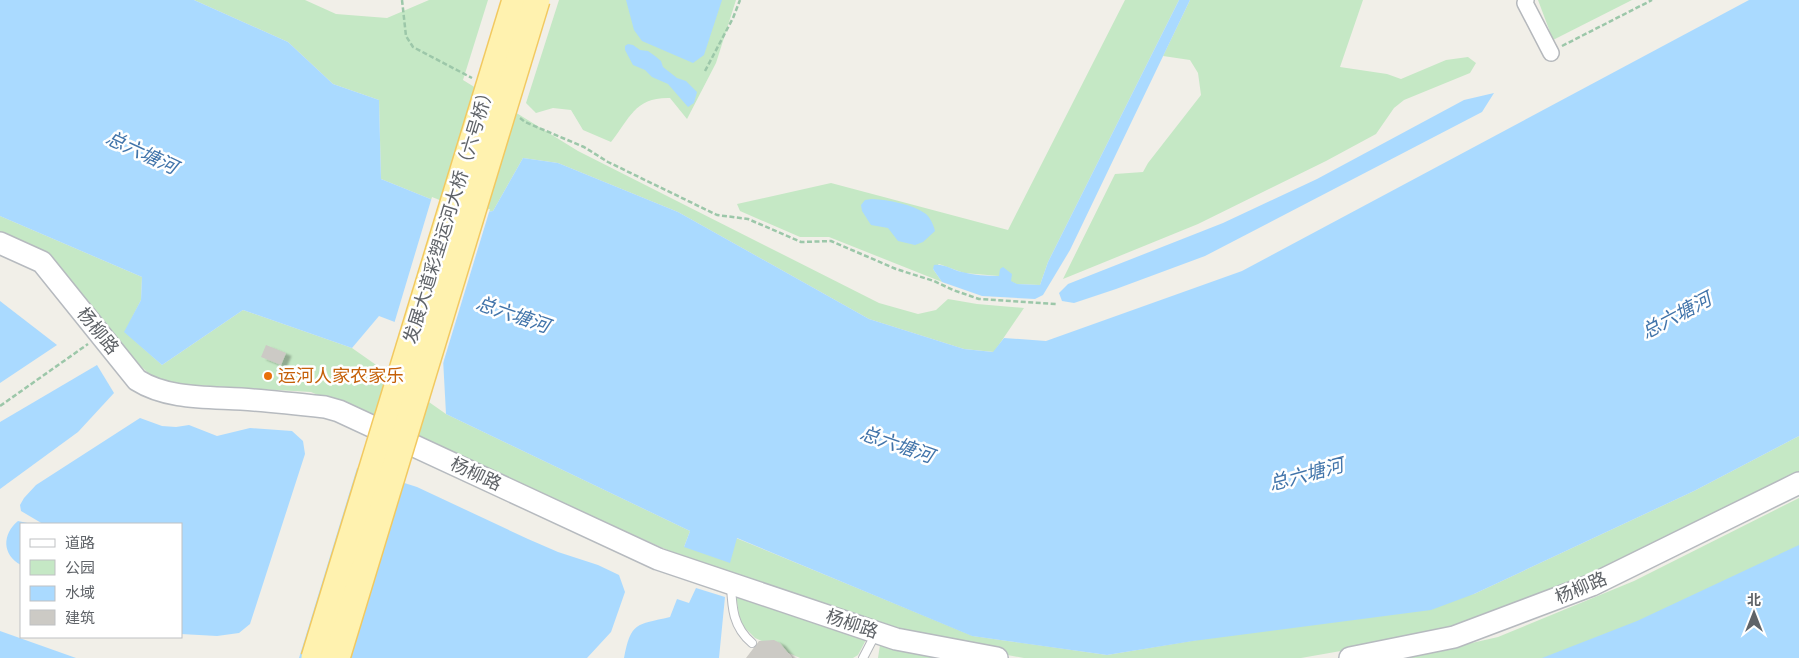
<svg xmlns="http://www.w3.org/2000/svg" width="1799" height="658" font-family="'DM Sans','Noto Sans SC',sans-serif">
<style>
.green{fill:#c5e8c5}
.water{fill:#aadaff}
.pier{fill:#f1efe8}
.building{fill:#cccac5;filter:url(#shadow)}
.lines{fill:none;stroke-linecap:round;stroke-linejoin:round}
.lane-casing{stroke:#b5b8bc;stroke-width:10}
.street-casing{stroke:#b5b8bc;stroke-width:18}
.secondary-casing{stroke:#b6babf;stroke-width:24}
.path{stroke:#9cc7a9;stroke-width:2.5;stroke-dasharray:5 2.5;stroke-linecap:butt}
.lane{stroke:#fff;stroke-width:8}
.street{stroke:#fff;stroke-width:15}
.secondary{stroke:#fff;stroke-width:21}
.primary-bridge-casing{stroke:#f2c960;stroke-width:28;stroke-linecap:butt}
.primary-bridge{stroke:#fff2af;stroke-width:25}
.food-dot{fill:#e8710a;stroke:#fff;stroke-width:2}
.labels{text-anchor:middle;stroke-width:5;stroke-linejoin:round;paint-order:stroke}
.street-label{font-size:18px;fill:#5f6368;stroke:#fff}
.food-label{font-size:18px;fill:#c56008;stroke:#fff;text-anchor:start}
.water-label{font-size:19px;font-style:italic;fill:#4174aa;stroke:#fff}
</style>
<defs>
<filter id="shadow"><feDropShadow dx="5.5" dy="3" stdDeviation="1" flood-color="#0004"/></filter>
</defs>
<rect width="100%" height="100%" fill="#f1efe8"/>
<!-- green -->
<g class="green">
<path d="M 194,0 L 305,0 L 336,14 L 387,18 L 429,0 L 488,0 L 463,80 L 578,151 L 879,303 L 918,314 L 936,310 L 948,299 L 977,304 L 1024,308 L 994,352 L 964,349 L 869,319 L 678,212 L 558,163 L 523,158 L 493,211 L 470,215 L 381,179 L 379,100 L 333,84 L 288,42 Z"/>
<path d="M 559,0 L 736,0 L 716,63 L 687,119 L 670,98 C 635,97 630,118 611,142 L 583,130 L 571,110 L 553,108 L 536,113 L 526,103 Z"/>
<path d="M 1125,0 L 1179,0 L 1048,262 L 1040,285 L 1016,284 L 999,276 L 964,273 L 939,264 L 933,269 L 942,282 L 829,237 L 800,237 L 740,211 L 737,204 L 831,183 L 1008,230 Z"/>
<path d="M 1190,0 L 1363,0 L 1340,67 L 1387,74 L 1401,79 L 1446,60 L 1468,57 L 1476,63 L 1470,73 L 1404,100 L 1394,108 L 1376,134 L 1326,161 L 1198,224 L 1063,279 L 1115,174 L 1143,172 L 1148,163 L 1201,95 L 1198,73 L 1190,60 L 1163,56 Z"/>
<path d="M 1538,0 L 1632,0 L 1553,40 Z"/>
<path d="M 0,216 L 142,277 L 141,300 L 125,332 L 162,365 L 243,310 L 352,348 L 446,414 L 690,531 L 684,547 L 736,538 L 973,636 L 1107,655 L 1474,594 L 1694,491 L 1799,436 L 1799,477 L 1634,558 L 1482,618 L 1426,636 L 1301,658 L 1024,658 L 986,651 L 886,628 L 726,576 L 311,392 L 159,383 L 0,236 Z"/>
<path d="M 1799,498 L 1799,658 L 1406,658 L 1498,637 L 1634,581 Z"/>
<path d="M 736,594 L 868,636 L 858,655 L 853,658 L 800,658 L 755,638 L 740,623 Z"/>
<path d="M 880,645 L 937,658 L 878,658 Z"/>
</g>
<!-- water -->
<g class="water">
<path d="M 0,0 L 194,0 L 288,42 L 333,84 L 379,100 L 381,179 L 470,215 L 493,211 L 523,158 L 558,163 L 678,212 L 869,319 L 964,349 L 993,352 L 1004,338 L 1046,341 L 1242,271 L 1749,0 L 1799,0 L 1799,436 L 1694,491 L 1474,594 L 1431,610 L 1193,641 L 1107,655 L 972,636 L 737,538 L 730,563 L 684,547 L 690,531 L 446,414 L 442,340 L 379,316 L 352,348 L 243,310 L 162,365 L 124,332 L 141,300 L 142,277 L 0,216 Z"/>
<path d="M 626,0 L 722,0 L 704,55 L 693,63 L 642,41 L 634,30 Z"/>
<path d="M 1179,0 L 1190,0 L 1070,250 L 1043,295 L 1035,299 L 982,296 L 942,282 L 933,269 L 934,265 C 943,263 953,270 962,272 C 974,275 987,276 999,276 L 1000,269 L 1003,267 L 1012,274 L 1011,281 L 1017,284 L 1040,285 L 1048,262 Z"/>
<path d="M 628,44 L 633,45 L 640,50 L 648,51 L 655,56 L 661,61 L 663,67 L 677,78 L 686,81 L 697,92 L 694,103 L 688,107 L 668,84 L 652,77 L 645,70 L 633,65 L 625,50 L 625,46 Z"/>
<path d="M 1494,93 L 1482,112 L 1205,256 L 1116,289 L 1074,303 L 1062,301 L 1059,293 L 1068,284 L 1223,223 L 1317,179 L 1464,100 Z"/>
<path d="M 872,199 C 889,200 912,204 926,214 C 930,217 934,226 935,231 L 923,242 L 915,245 L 898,241 L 888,228 L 871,225 L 862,211 L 861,205 L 865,200 Z"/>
<path d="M 0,301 L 57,345 L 0,383 Z"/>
<path d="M 97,365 L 114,393 L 78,432 L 0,489 L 0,422 Z"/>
<path d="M 140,418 L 162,426 L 176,427 L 189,425 L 217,436 L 250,428 L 292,431 L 303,441 L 305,454 L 250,624 L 239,633 L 217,636 L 181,634 L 181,524 L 43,524 L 21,511 L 20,505 L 24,498 L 36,485 Z"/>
<path d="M 357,468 L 417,487 L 528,539 L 558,552 L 598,565 L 619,575 L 625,592 L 611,632 L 587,658 L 299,658 Z"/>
<path d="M 18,521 L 32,524 L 21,524 L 21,565 C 2,555 2,534 18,521 Z"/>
<path d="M 1799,545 L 1799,658 L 1542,658 L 1637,621 Z"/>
<path d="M 696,588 L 725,597 L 719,658 L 624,658 C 631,622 636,625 670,617 L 677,599 L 689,603 Z"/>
<path d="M 0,631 L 76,658 L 0,658 Z"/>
</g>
<!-- pier -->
<path class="pier" d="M 432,197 L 470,212 L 490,209 L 441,370 L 440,342 L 394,324 Z"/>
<!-- building -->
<g class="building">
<path d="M 266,345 L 286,353 L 281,365 L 261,357 Z"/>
<path d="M 774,640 L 780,643 L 792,658 L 746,658 L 759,641 Z"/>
</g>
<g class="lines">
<defs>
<g id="lane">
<path d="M 731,585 C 732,608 733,627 752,643"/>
<path d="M 863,658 L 876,633"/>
</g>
<path id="street" d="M 1526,0 L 1525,3 L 1551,53"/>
<g id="secondary">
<path d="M 0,243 L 42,262 L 137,380 C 167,399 206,397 241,399 C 269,401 297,404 325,407 L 339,411 L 658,559 L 896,639 L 997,658"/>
<path d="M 1350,658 L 1454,637 L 1592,585 L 1799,483"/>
</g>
</defs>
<!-- lane casing -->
<use href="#lane" class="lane-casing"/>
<!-- street casing -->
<use href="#street" class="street-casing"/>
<!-- secondary casing -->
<use href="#secondary" class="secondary-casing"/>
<!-- path -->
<g class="path">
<path d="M 402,0 L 406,36 L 413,47 L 472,78"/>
<path d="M 1562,46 L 1652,0"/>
<path d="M 705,71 L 733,18 L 740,0"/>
<path d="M 520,118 L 525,122 L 584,147 L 608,162 L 717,215 L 748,219 L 801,242 L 831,241 L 896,269 L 934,281 L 953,290 L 979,299 L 1056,304"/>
<path d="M 0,406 L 88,344"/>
</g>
<!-- lane -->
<use href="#lane" class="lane"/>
<!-- street -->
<use href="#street" class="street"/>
<!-- secondary -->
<use href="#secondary" class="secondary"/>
<defs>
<g id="primary-bridge">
<path d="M 314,658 L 515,0"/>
<path d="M 337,658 L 537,0"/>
</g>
</defs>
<!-- primary-bridge casing -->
<use href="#primary-bridge" class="primary-bridge-casing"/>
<!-- primary-bridge -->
<use href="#primary-bridge" class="primary-bridge"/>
</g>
<!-- markers -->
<circle class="food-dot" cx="268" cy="376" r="5"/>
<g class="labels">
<!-- street labels -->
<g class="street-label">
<text transform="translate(449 214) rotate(-73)" y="6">发展大道彩塑运河大桥（六号桥）</text>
<text transform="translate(98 331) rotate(51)" y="6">杨柳路</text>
<text transform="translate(476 474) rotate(25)" y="6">杨柳路</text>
<text transform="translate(1581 588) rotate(-23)" y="6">杨柳路</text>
<text transform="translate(852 624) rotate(19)" y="6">杨柳路</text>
</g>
<!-- food labels -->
<g class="food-label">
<text x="278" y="382">运河人家农家乐</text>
</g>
<!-- water labels -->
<g class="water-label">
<text transform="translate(142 152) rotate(25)" y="7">总六塘河</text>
<text transform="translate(513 314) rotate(19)" y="7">总六塘河</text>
<text transform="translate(1676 315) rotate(-28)" y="7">总六塘河</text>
<text transform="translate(897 444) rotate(19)" y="7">总六塘河</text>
<text transform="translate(1306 474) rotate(-15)" y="7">总六塘河</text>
</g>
</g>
<!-- legend -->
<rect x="20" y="523" width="162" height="115" fill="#ffffff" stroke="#bfc1c3"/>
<rect x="30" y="539" width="25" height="8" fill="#ffffff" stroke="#bfc1c3"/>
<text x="65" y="548" font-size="15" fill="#5f6368">道路</text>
<rect x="30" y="560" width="25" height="15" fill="#c5e8c5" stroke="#bfc1c3"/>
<text x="65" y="573" font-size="15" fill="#5f6368">公园</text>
<rect x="30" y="586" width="25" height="15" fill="#aadaff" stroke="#bfc1c3"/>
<text x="65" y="598" font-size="15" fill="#5f6368">水域</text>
<rect x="30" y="610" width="25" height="15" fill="#cccac5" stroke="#bfc1c3"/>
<text x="65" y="623" font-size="15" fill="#5f6368">建筑</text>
<!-- north arrow -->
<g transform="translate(1754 613)" stroke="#ffffff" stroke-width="4" paint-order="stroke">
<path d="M0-4L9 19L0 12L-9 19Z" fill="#5f6368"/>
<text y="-8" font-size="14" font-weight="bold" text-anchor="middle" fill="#5f6368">北</text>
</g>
</svg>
